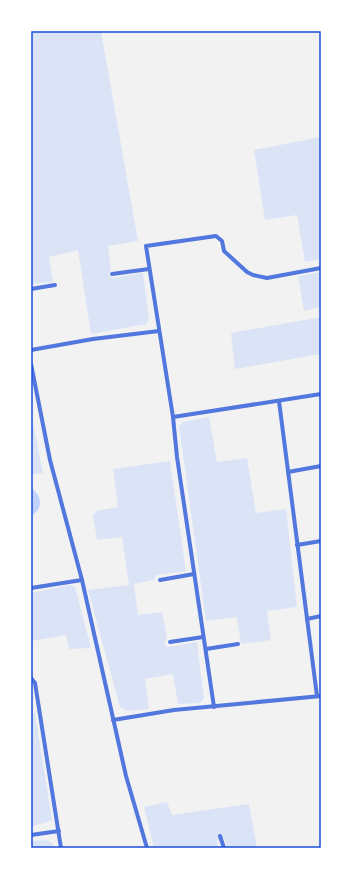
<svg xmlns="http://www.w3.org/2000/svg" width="352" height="879" font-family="'Alegreya Sans',sans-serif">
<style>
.green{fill:#dbe4f7}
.water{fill:#bfd3fe}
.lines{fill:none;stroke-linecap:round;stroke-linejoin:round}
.minor{stroke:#5277de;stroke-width:4}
.neatline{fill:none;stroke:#1d4ed8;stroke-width:1.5}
</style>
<rect width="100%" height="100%" fill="#f2f2f2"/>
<!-- green -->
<g class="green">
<path d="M 39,31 L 101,31 L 138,241 L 108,246 L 111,270 L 108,275 L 113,278 L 143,273 L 149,320 L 146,324 L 91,334 L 78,250 L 49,257 L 53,282 L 31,284 L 31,36 L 33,33 Z"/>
<path d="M 321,137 L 321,259 L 305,262 L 297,215 L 265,220 L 254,150 Z"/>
<path d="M 321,272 L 321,307 L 304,311 L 298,276 Z"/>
<path d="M 321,317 L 321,354 L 235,369 L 231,333 Z"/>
<path d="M 31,413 L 43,473 L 31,475 Z"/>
<path d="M 209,417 L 217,462 L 247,458 L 256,513 L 286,509 L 297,607 L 267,611 L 271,640 L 241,644 L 237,617 L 206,621 L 179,426 L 183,422 Z"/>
<path d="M 170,461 L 186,571 L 157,575 L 153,580 L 134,584 L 138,615 L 162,612 L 167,638 L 164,644 L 168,647 L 197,642 L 204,698 L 200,703 L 178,704 L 173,674 L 145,679 L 149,709 L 127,711 L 120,707 L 88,590 L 129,585 L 122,537 L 97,540 L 93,515 L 97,511 L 118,507 L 113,469 Z"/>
<path d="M 70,585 L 75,587 L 91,648 L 69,649 L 66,635 L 31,641 L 31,593 Z"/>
<path d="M 35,713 L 52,820 L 31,827 L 31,714 Z"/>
<path d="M 167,802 L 172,815 L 249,804 L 257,848 L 228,848 L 224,838 L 217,841 L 219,848 L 154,848 L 144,807 Z"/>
<path d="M 48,840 L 53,844 L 53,848 L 31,848 L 31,841 Z"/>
</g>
<!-- water -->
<path class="water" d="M 31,488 C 43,496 43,509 31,516 Z"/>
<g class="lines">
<!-- minor -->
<g class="minor">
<path d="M 112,274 L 149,269"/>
<path d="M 31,289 L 55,285"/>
<path d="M 31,350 L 93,339 L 159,331"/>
<path d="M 31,364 L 50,460 L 82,580 L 126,776 L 147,848"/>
<path d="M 279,401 L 317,696"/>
<path d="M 173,417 L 321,394"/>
<path d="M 288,472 L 321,466"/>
<path d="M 297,545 L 321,541"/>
<path d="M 160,580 L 194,574"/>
<path d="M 31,588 L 82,580"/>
<path d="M 307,619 L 321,616"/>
<path d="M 170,642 L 203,637"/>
<path d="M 206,649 L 238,644"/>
<path d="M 31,678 L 35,683 L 61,848"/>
<path d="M 214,707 L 177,457 L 173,417 L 146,246 L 216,236 L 222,241 L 224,251 L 247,272 L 253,275 L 267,278 L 321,268"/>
<path d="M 113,720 L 174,710 L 321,696"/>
<path d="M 31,835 L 59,831"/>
<path d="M 220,836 L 224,848"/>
</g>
</g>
<!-- border -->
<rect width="352" height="879" fill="none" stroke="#ffffff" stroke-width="64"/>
<rect x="32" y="32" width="288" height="815" class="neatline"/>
</svg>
